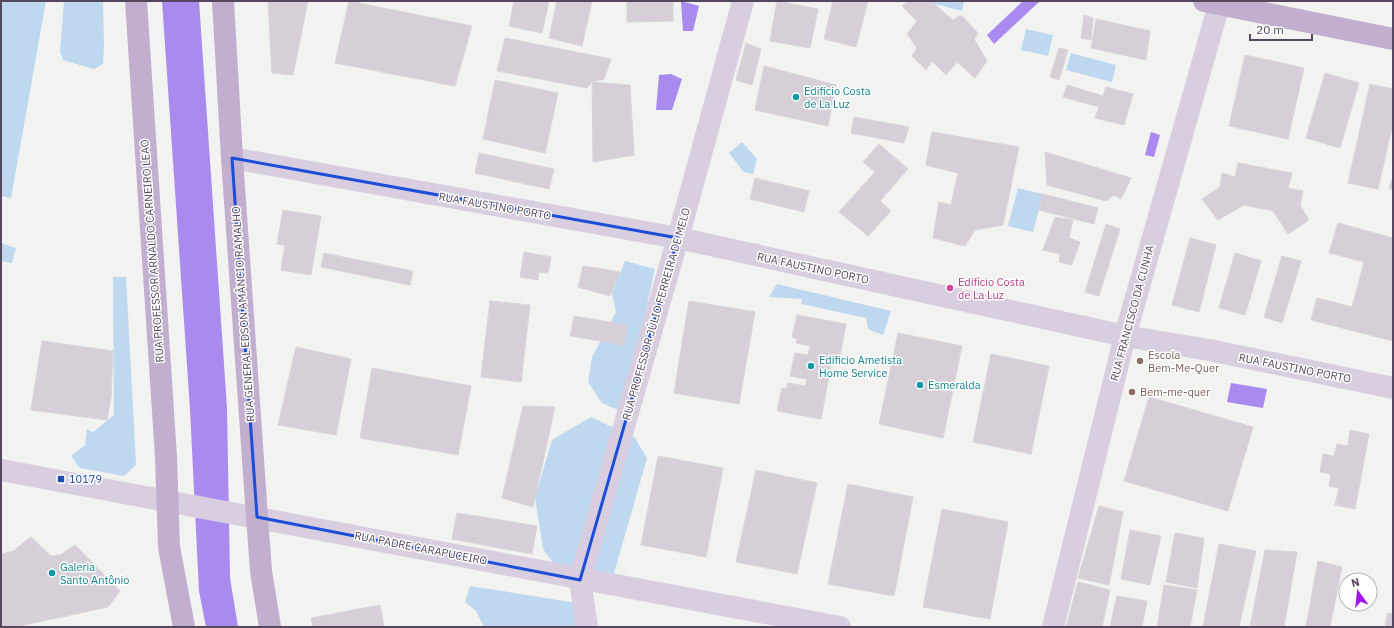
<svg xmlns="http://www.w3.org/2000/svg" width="1394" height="628" font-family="'IBM Plex Sans',sans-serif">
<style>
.green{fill:#bed8f0}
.water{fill:#a98aee}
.building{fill:#d6cfd7;stroke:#dad4db}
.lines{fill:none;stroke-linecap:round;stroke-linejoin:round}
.minor{stroke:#d8cee0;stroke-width:22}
.major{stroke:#c2afcf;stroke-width:22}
.marked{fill:none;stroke:#1d4ed8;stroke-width:3;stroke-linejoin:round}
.culture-dot{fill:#0f9aa8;stroke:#fff;stroke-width:1.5}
.hotel-dot{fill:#d1479c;stroke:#fff;stroke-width:1.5}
.education-dot{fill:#8d6e63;stroke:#fff;stroke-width:1.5}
.transit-dot{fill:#1a4fb4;stroke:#fff;stroke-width:1.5}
.labels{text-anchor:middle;stroke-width:3;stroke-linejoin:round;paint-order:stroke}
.culture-label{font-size:11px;fill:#0d838f;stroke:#fff;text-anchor:start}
.street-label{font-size:11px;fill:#54475e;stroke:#fff}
.hotel-label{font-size:11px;fill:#b23c85;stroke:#fff;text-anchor:start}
.education-label{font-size:11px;fill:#785e54;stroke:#fff;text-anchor:start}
.transit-label{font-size:11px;fill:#164399;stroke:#fff;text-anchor:start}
</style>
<rect width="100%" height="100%" fill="#f2f2f0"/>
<!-- green -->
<g class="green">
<path d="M 1,1 L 46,1 L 11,198 L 1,196 Z"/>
<path d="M 64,1 L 103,1 L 104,46 L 103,64 L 94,69 L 63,60 L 60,52 Z"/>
<path d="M 931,1 L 964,1 L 962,11 L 935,4 Z"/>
<path d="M 1026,29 L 1053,35 L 1048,56 L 1021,50 Z"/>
<path d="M 1071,53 L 1116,65 L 1112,82 L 1066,70 Z"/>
<path d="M 742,142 L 757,159 L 753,174 L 744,172 L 729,153 Z"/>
<path d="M 1018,188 L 1043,194 L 1033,232 L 1008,226 Z"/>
<path d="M 1,243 L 16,248 L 12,263 L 1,261 Z"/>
<path d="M 625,261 L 655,269 L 625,405 L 618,410 L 602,403 L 588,382 L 592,357 L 616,312 L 612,293 Z"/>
<path d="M 113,277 L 126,277 L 136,465 L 124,476 L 80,468 L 71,456 L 85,445 L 87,429 L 93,432 L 114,415 Z"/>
<path d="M 777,284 L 891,311 L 883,335 L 868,329 L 866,318 L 801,304 L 802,299 L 769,297 Z"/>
<path d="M 591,417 L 635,438 L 647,458 L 613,577 L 557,568 L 543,549 L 535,497 L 552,440 Z"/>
<path d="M 470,586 L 577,603 L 580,627 L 484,627 L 476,611 L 465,602 Z"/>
</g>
<!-- water -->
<g class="water">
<path d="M 162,1 L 199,1 L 227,408 L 230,578 L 238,627 L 206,627 L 199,591 L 190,409 Z"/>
<path d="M 681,1 L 699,6 L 693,31 L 683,31 Z"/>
<path d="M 1023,1 L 1040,1 L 994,44 L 987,35 Z"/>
<path d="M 671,74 L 682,79 L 672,110 L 656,110 L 659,75 Z"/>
<path d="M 1151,132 L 1160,135 L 1154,157 L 1145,155 Z"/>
<path d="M 1231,383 L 1267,389 L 1263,408 L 1227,402 Z"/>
</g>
<!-- building -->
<g class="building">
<path d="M 268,1 L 308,1 L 293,75 L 272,73 Z"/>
<path d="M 349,1 L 472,26 L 455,86 L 335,63 Z"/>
<path d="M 514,1 L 549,1 L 542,33 L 509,26 Z"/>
<path d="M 557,1 L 592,1 L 582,46 L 549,38 Z"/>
<path d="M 627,1 L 673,1 L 673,21 L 627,22 Z"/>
<path d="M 777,1 L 818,9 L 810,48 L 770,41 Z"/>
<path d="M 833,1 L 868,1 L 856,47 L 824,39 Z"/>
<path d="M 908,1 L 931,1 L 953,20 L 961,15 L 978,33 L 974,39 L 987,61 L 975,78 L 957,62 L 946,75 L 932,61 L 926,70 L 912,56 L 917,48 L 907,34 L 917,21 L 902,6 Z"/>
<path d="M 1084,15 L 1093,18 L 1091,40 L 1081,38 Z"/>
<path d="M 1096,19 L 1150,31 L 1146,60 L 1091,48 Z"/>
<path d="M 505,38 L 611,59 L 604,79 L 592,82 L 587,88 L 497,71 Z"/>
<path d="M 746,43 L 761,49 L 752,85 L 736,80 Z"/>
<path d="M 1059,48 L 1068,50 L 1059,80 L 1050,77 Z"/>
<path d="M 1245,55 L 1304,68 L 1288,139 L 1229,126 Z"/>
<path d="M 764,66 L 836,85 L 828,126 L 755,110 Z"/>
<path d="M 1325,73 L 1359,83 L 1340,148 L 1306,138 Z"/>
<path d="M 495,80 L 558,93 L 545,153 L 483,139 Z"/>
<path d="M 592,82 L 630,85 L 634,155 L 593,162 Z"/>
<path d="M 1370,84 L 1393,89 L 1393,123 L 1378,189 L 1348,183 Z"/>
<path d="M 1067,85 L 1103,96 L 1099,107 L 1063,97 Z"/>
<path d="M 1106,87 L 1133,94 L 1124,125 L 1095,118 Z"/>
<path d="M 854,117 L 909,127 L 904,143 L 851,133 Z"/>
<path d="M 932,132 L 1019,147 L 1003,225 L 975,230 L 965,246 L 933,238 L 939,202 L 951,205 L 958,173 L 926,165 Z"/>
<path d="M 879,144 L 908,169 L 880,201 L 891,211 L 868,236 L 839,212 L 875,172 L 863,162 Z"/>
<path d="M 1045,152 L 1131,178 L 1121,199 L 1114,195 L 1106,201 L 1047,185 Z"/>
<path d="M 479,153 L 554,169 L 549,189 L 475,173 Z"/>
<path d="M 1238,163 L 1292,173 L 1288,188 L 1303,191 L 1300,205 L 1309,220 L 1288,234 L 1273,211 L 1244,205 L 1218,220 L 1202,199 L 1220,187 L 1222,173 L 1235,177 Z"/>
<path d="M 1393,177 L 1393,190 L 1389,188 Z"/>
<path d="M 755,178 L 809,191 L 804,212 L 750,199 Z"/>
<path d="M 1043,194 L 1098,208 L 1094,224 L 1039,210 Z"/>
<path d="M 283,210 L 321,216 L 311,275 L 281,270 L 285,245 L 277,244 Z"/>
<path d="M 1055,217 L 1073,220 L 1069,238 L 1080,242 L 1072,265 L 1059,262 L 1060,254 L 1043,250 Z"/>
<path d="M 1338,223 L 1393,238 L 1393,341 L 1311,320 L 1317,298 L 1352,307 L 1364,262 L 1329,253 Z"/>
<path d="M 1106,224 L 1120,229 L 1099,296 L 1085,292 Z"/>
<path d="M 1190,238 L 1216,245 L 1199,312 L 1172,305 Z"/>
<path d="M 524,252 L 551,257 L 548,273 L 539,272 L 538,280 L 520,277 Z"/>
<path d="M 324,253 L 413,271 L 410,285 L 321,267 Z"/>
<path d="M 1235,253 L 1261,261 L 1245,315 L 1219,308 Z"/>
<path d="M 1282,256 L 1301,261 L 1282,323 L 1264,317 Z"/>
<path d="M 583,266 L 620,272 L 610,296 L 578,287 Z"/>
<path d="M 490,301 L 530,305 L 521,382 L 481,377 Z"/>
<path d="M 689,301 L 755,312 L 739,404 L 674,393 Z"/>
<path d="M 797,315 L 846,324 L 839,361 L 832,360 L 821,419 L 777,411 L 782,388 L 786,389 L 788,383 L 805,386 L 807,379 L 790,376 L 795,353 L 808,355 L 810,346 L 796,343 L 797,339 L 792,337 Z"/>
<path d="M 574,316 L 627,325 L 624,345 L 570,336 Z"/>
<path d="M 898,333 L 962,346 L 943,438 L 879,424 Z"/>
<path d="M 42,341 L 113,351 L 111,398 L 107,420 L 31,410 Z"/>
<path d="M 296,347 L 351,359 L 336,435 L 278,425 Z"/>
<path d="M 991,354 L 1049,366 L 1031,454 L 973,442 Z"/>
<path d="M 372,368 L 471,386 L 458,455 L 360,438 Z"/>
<path d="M 1149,397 L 1253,427 L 1228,511 L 1124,481 Z"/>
<path d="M 523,406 L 555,407 L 533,507 L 502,498 Z"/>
<path d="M 1350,430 L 1369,434 L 1355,509 L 1335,505 L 1339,488 L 1329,486 L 1331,474 L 1320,472 L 1323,454 L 1334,456 L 1337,444 L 1348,446 Z"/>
<path d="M 658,456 L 723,468 L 706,557 L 641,545 Z"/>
<path d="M 756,470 L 817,483 L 797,574 L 736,562 Z"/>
<path d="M 848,484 L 913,497 L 894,596 L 828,584 Z"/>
<path d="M 1099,506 L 1123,512 L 1109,585 L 1078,578 Z"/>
<path d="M 942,509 L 1008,522 L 990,619 L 923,607 Z"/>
<path d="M 457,513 L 537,526 L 532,554 L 452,539 Z"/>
<path d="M 1130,530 L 1161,536 L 1150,585 L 1121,579 Z"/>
<path d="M 1175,533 L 1204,538 L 1197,588 L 1166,582 Z"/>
<path d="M 31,537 L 51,556 L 60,555 L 75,545 L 120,591 L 108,607 L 15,627 L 1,627 L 1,554 L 13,551 Z"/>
<path d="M 1219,544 L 1256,551 L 1239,627 L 1203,627 Z"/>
<path d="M 1265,550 L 1297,552 L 1284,627 L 1250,627 Z"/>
<path d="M 1318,561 L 1342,567 L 1330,627 L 1306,626 Z"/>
<path d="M 1078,582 L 1110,590 L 1102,627 L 1066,627 Z"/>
<path d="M 1164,585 L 1197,590 L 1190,627 L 1157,627 Z"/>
<path d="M 1117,596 L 1147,601 L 1142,627 L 1110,627 Z"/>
<path d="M 380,605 L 384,626 L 313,627 L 311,618 Z"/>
<path d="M 1388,613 L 1393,614 L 1393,627 L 1385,625 Z"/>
</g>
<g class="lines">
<!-- minor -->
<g class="minor">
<path d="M 232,158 L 678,238 L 1125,336 L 1209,350 L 1393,388"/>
<path d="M 1,470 L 840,627"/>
<path d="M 587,627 L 580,580 L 678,238 L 743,1"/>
<path d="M 1053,627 L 1125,336 L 1220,1"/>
</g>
<!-- major -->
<g class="major">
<path d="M 136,1 L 166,457 L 169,547 L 184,627"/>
<path d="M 223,1 L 232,158 L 257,517 L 261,571 L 270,627"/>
<path d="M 1204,1 L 1393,39"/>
</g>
</g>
<!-- marked area -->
<path class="marked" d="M 232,158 L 678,238 L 580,580 L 257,517 Z"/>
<!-- markers -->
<g class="culture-dot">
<circle cx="796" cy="97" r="4"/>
<circle cx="811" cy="366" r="4"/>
<circle cx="920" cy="385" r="4"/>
<circle cx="52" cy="573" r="4"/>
</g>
<circle class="hotel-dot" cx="950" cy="288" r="4"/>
<g class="education-dot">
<circle cx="1140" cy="361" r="4"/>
<circle cx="1132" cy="392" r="4"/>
</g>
<rect class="transit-dot" x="57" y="475" width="8" height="8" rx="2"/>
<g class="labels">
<!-- culture labels -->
<g class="culture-label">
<text x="804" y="95">Edificio Costa<tspan x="804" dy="13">de La Luz</tspan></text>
<text x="819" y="364">Edificio Ametista<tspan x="819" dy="13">Home Service</tspan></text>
<text x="928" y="389">Esmeralda</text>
<text x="60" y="571">Galeria<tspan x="60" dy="13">Santo Antônio</tspan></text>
</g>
<!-- street labels -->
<g class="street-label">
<text transform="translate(495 206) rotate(10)" y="4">RUA FAUSTINO PORTO</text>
<text transform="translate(152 251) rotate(-94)" y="4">RUA PROFESSOR ARNALDO CARNEIRO LEAO</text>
<text transform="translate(813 268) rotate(12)" y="4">RUA FAUSTINO PORTO</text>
<text transform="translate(1132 313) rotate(-75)" y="4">RUA FRANCISCO DA CUNHA</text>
<text transform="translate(243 314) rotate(-94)" y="4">RUA GENERAL EDSON AMÂNCIO RAMALHO</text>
<text transform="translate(656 314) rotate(-74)" y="4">RUA PROFESSOR JÚLIO FERREIRA DE MELO</text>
<text transform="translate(1295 368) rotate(11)" y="4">RUA FAUSTINO PORTO</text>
<text transform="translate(421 548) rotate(11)" y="4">RUA PADRE CARAPUCEIRO</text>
</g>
<!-- hotel labels -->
<g class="hotel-label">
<text x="958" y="286">Edifício Costa<tspan x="958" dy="13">de La Luz</tspan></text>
</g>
<!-- education labels -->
<g class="education-label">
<text x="1148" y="359">Escola<tspan x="1148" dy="13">Bem-Me-Quer</tspan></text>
<text x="1140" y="396">Bem-me-quer</text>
</g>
<!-- transit labels -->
<g class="transit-label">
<text x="69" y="483">10179</text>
</g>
</g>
<!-- border -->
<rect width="1394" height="628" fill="none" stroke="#54475e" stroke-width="4"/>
<!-- north arrow -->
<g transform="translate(1358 592) rotate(345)"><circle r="19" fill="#ffffff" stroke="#bbb5bf"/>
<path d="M0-3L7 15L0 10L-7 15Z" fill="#a116e6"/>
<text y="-6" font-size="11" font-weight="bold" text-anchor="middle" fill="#54475e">N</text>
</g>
<!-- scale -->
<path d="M1250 34v6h62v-6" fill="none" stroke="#54475e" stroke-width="2"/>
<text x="1256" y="34" font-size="12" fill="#54475e" stroke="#ffffff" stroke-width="3" paint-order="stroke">20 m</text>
</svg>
